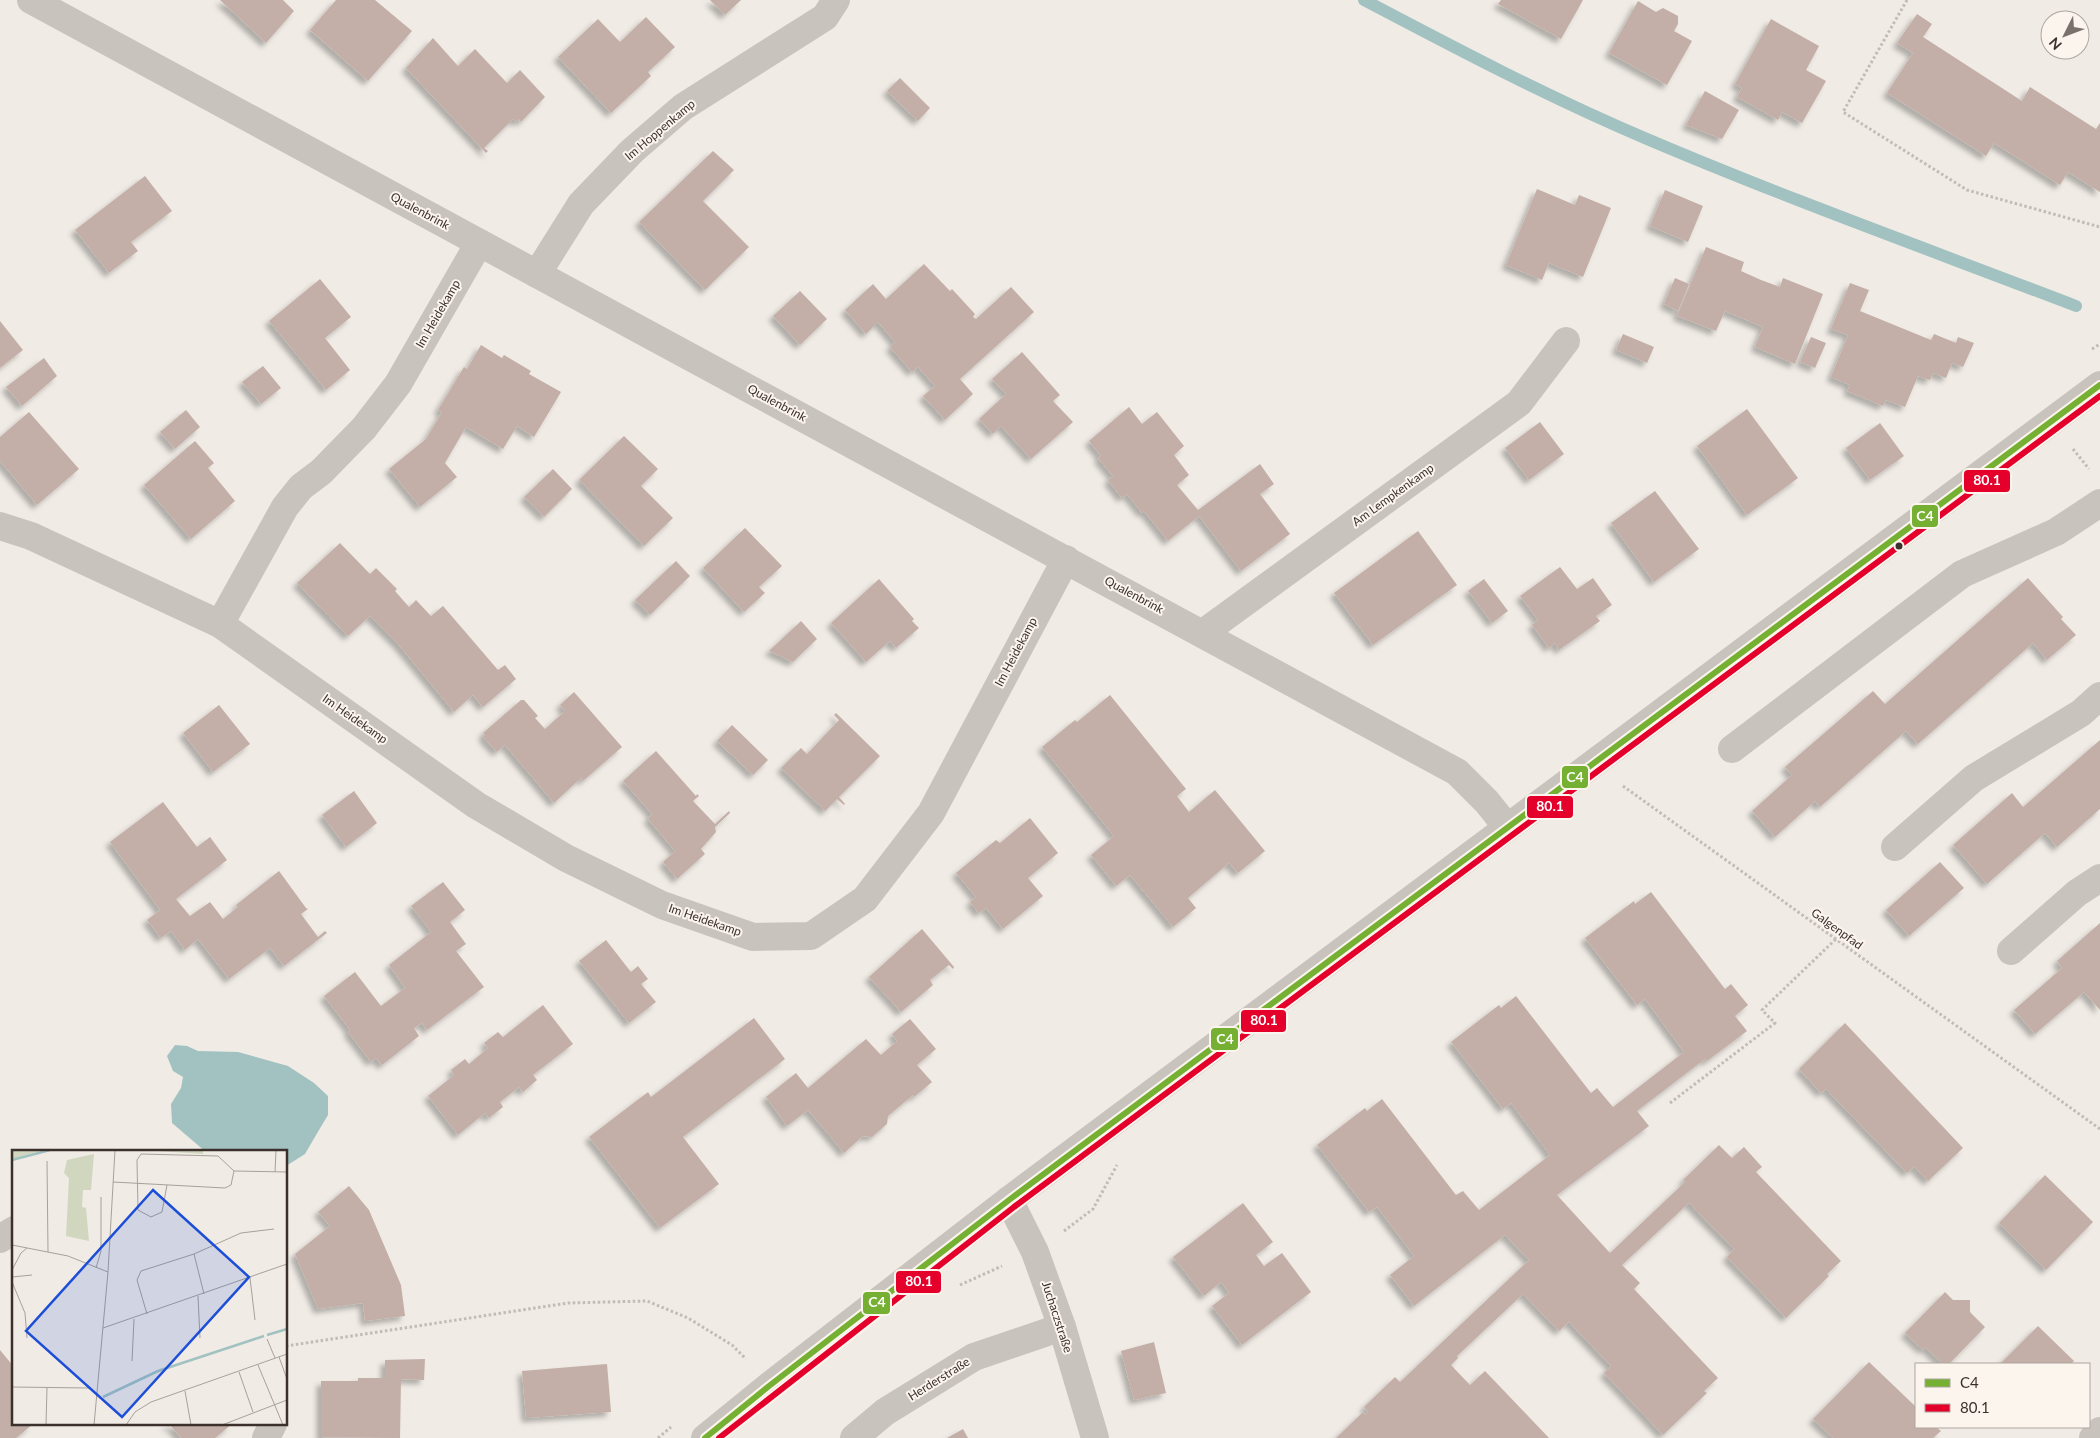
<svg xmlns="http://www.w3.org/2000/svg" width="2100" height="1438" font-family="Lato,sans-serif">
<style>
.water{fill:#a1c2c1}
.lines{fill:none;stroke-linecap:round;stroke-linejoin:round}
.stream{stroke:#a1c2c1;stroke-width:12}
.building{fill:#c3afa7;filter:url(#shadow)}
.path{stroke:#c2bbb6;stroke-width:3;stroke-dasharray:2.5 2.5;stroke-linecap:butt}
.minor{stroke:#c9c3be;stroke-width:28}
.bus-1-casing{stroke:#fbf5ee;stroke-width:10}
.bus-2-casing{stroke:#fbf5ee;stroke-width:10}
.bus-1{stroke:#76b032;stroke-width:6}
.bus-2{stroke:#e4002b;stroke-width:6}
.bus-dot{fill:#3b302b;stroke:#fbf5ee;stroke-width:2}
.labels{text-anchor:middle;stroke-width:4;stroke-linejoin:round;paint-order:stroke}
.street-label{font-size:12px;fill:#3b302b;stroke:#fbf5ee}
.inset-river{fill:none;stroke:#a1c2c1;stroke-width:2.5}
.inset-road{fill:none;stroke:#a8a09b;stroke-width:1}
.view{fill:#1d4ed8;fill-opacity:0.15;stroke:#1d4ed8;stroke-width:2.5}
.inset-edge{fill:none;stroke:#3b302b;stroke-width:2.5}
.line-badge{stroke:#fbf5ee;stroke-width:2}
.badge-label{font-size:14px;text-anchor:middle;font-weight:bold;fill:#fff}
</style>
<defs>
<filter id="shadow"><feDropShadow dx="-4.5" dy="4.5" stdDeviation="2.5" flood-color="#0004"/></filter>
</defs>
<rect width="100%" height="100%" fill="#f0ebe5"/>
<!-- water -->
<path class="water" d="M 175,1045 L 187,1046 L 198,1051 L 238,1052 L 288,1066 L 314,1083 L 328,1096 L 328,1115 L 319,1130 L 305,1154 L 286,1166 L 286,1152 L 206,1152 L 172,1123 L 171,1104 L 181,1088 L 183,1077 L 173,1071 L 167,1056 Z"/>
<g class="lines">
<!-- stream -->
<path class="stream" d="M 1364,0 C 1457,49 1550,98 1647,139 C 1788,199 1933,251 2076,306"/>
</g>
<!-- building -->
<g class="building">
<path d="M 220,0 L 283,0 L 294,11 L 266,43 Z"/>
<path d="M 336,0 L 375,0 L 412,31 L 368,81 L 310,30 Z"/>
<path d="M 710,0 L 741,0 L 725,15 Z"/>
<path d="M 1501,0 L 1583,0 L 1561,39 L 1498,4 Z"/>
<path d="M 1638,1 L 1656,12 L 1663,8 L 1678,16 L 1678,24 L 1674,31 L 1692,41 L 1667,85 L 1609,53 Z"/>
<path d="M 1917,14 L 1932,24 L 1923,37 L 2022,101 L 2030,87 L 2096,129 L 2100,123 L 2100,192 L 2068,172 L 2060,185 L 1994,143 L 1986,156 L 1887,93 L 1913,53 L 1897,43 Z"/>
<path d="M 646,17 L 675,47 L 648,72 L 651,76 L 611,113 L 558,57 L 598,19 L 620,42 Z"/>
<path d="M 1771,19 L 1819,46 L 1806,70 L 1826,81 L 1802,123 L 1782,112 L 1778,120 L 1737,97 L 1742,88 L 1735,84 Z"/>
<path d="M 433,38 L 458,66 L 475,49 L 507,83 L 520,70 L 545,97 L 521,122 L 519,119 L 516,122 L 513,119 L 484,148 L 488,151 L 486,153 L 406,68 Z"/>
<path d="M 900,78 L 930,108 L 918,121 L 887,91 Z"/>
<path d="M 1705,91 L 1739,110 L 1722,139 L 1686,125 Z"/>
<path d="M 713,151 L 734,170 L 703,201 L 749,247 L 705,290 L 639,222 Z"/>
<path d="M 145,176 L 172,211 L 131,242 L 138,251 L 109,273 L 75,230 Z"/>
<path d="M 1537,189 L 1575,205 L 1579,195 L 1611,208 L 1583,277 L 1549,263 L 1542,280 L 1506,265 Z"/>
<path d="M 1665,190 L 1703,206 L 1688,242 L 1650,226 Z"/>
<path d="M 1706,247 L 1744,262 L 1741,271 L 1761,280 L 1780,287 L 1783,278 L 1823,294 L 1795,364 L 1755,347 L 1763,327 L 1725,311 L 1716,331 L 1677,316 Z"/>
<path d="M 924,264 L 950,291 L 952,289 L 975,314 L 973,317 L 976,319 L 1011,287 L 1034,312 L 960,379 L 973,394 L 945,420 L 923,396 L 935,386 L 918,367 L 912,372 L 890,347 L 895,342 L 878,322 L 866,334 L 845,310 L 873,284 L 886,299 Z"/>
<path d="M 1675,278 L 1689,284 L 1678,311 L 1664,304 Z"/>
<path d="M 320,279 L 351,317 L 325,338 L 350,370 L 326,390 L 269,321 Z"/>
<path d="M 1850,283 L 1869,290 L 1860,311 L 1931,340 L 1934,334 L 1956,343 L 1958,337 L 1974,343 L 1963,367 L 1952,363 L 1946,378 L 1933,373 L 1930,380 L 1918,376 L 1905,407 L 1886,400 L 1883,406 L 1847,391 L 1850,385 L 1831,377 L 1848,335 L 1831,329 Z"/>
<path d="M 800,291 L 827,319 L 800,345 L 773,316 Z"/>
<path d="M 0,321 L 23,350 L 0,368 Z"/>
<path d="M 1623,334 L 1654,347 L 1647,363 L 1616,350 Z"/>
<path d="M 1811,337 L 1826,343 L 1815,368 L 1800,362 Z"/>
<path d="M 481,345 L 502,358 L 504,355 L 531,371 L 529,374 L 561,392 L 534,437 L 517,426 L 503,449 L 466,427 L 445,463 L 457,477 L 420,507 L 389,469 L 426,439 L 442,412 L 438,410 L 464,367 L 467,369 Z"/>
<path d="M 1022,352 L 1060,395 L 1053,401 L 1073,422 L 1031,459 L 1001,426 L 993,434 L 979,419 L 1006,394 L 992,379 Z"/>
<path d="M 44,358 L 57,376 L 22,406 L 6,387 Z"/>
<path d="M 263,366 L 281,388 L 261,404 L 242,382 Z"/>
<path d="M 1129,407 L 1142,424 L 1157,412 L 1184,446 L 1174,455 L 1189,475 L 1177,485 L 1198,510 L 1260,464 L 1274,484 L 1260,494 L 1290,534 L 1241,571 L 1199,516 L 1168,541 L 1144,511 L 1142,513 L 1127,494 L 1122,498 L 1108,480 L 1113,476 L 1098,458 L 1101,456 L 1089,441 Z"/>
<path d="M 1747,409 L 1798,478 L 1747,515 L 1697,446 Z"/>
<path d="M 186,410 L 200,427 L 175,449 L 160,432 Z"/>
<path d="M 29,412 L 79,469 L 37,505 L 0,461 L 0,437 Z"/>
<path d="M 1540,422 L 1564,454 L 1529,480 L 1505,448 Z"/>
<path d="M 1880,423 L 1904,456 L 1870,480 L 1846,448 Z"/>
<path d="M 624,436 L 658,469 L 641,486 L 673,518 L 644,546 L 579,480 Z"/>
<path d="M 195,441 L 214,463 L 208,468 L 235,501 L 191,539 L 144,485 Z"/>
<path d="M 553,469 L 572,489 L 544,517 L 524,497 Z"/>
<path d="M 1655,491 L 1699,549 L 1654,582 L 1611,523 Z"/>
<path d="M 745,528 L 782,566 L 759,587 L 765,593 L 744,612 L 703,568 Z"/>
<path d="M 1418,531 L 1457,585 L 1373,645 L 1334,593 Z"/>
<path d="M 340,543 L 370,574 L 376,568 L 397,589 L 395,591 L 409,607 L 416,600 L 431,616 L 443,606 L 498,670 L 505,665 L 516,679 L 483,707 L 473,695 L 454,712 L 398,644 L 370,616 L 348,636 L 297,583 Z"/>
<path d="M 676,561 L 690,576 L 650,615 L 635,600 Z"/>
<path d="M 1560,567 L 1577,589 L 1593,578 L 1612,605 L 1596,616 L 1600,621 L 1559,650 L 1555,643 L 1549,648 L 1532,625 L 1538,620 L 1520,596 Z"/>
<path d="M 2028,578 L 2063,617 L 2061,619 L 2076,635 L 2047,660 L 2033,643 L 1918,744 L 1906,731 L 1820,807 L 1815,801 L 1775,837 L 1752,811 L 1792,775 L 1785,767 L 1873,691 L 1885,704 Z"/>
<path d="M 879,579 L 914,619 L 912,621 L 919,628 L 896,648 L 890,641 L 866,662 L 831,623 Z"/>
<path d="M 1484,579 L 1508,611 L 1492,623 L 1468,591 Z"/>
<path d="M 801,621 L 817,639 L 793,662 L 769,651 Z"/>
<path d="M 574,692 L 622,747 L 583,781 L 581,778 L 554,803 L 505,745 L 497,752 L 483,737 L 485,735 L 483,733 L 521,700 L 524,700 L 538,716 L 535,718 L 545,729 L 565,711 L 560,705 Z"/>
<path d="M 1110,695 L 1186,789 L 1177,796 L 1189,812 L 1215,790 L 1265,851 L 1238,873 L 1229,863 L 1188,898 L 1196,908 L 1173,927 L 1130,875 L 1116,886 L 1091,855 L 1114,836 L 1042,747 L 1075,720 L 1077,722 Z"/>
<path d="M 219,705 L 250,744 L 213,772 L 183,733 Z"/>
<path d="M 836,713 L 880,756 L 839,797 L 845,804 L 844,805 L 837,799 L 825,811 L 781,768 L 801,748 L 807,754 L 839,720 L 834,715 Z"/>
<path d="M 732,725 L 768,760 L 753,775 L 717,741 Z"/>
<path d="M 2100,740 L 2100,809 L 2057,847 L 2045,833 L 1987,884 L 1953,845 L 2012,793 L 2023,807 Z"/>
<path d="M 656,751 L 696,796 L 697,794 L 699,796 L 693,801 L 715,824 L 729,811 L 730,813 L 715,827 L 716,832 L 701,849 L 705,854 L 677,879 L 663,862 L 675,851 L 648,819 L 652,814 L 623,781 Z"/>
<path d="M 354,791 L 377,823 L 346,847 L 322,815 Z"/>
<path d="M 163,802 L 197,847 L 210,837 L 227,860 L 176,899 L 190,916 L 210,902 L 223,919 L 238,907 L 236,905 L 279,871 L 306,908 L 308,909 L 301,914 L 318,937 L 325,931 L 327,933 L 284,966 L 270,948 L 229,979 L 198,939 L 185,950 L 171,931 L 161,938 L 147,920 L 160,910 L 110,842 Z"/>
<path d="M 1030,818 L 1058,853 L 1028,878 L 1043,896 L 1003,929 L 986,908 L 979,913 L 970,902 L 976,897 L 956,873 L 996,840 L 1000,843 Z"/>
<path d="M 1940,862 L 1964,888 L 1909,936 L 1886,910 Z"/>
<path d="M 443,882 L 465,910 L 450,922 L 466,944 L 456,951 L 484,987 L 427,1030 L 422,1023 L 414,1028 L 419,1036 L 382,1065 L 376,1058 L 371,1062 L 348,1032 L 350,1030 L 324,996 L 355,972 L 381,1006 L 405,988 L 389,965 L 431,932 L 411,906 Z"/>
<path d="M 1651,892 L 1725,989 L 1731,984 L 1748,1005 L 1735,1016 L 1747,1031 L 1707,1061 L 1705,1059 L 1637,1111 L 1649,1126 L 1557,1195 L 1610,1253 L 1685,1182 L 1683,1180 L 1719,1145 L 1732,1158 L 1744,1147 L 1762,1167 L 1756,1172 L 1841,1261 L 1827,1274 L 1829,1276 L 1786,1318 L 1727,1257 L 1734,1249 L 1689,1203 L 1622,1265 L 1640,1283 L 1634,1289 L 1718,1378 L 1704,1391 L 1707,1393 L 1663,1435 L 1604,1373 L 1611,1366 L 1569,1322 L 1559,1331 L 1523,1294 L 1457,1356 L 1458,1358 L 1451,1365 L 1470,1385 L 1485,1371 L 1549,1438 L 1336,1438 L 1363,1412 L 1365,1415 L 1368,1412 L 1364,1407 L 1395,1377 L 1400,1382 L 1529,1260 L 1505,1235 L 1414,1306 L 1390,1275 L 1414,1256 L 1377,1207 L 1369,1212 L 1317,1145 L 1365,1108 L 1367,1111 L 1382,1099 L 1456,1195 L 1463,1191 L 1479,1210 L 1550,1155 L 1511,1103 L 1503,1109 L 1451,1042 L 1499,1005 L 1501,1008 L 1516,996 L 1591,1093 L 1597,1088 L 1613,1107 L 1684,1052 L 1645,999 L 1637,1005 L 1585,938 L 1634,901 L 1635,904 Z"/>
<path d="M 2100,923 L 2100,1010 L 2084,992 L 2035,1034 L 2014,1010 L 2062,968 L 2057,961 Z"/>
<path d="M 922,929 L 954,967 L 953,969 L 949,965 L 930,980 L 933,985 L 901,1012 L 869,977 Z"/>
<path d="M 606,940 L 631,972 L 638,966 L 648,979 L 641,984 L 656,1002 L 629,1023 L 579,961 Z"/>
<path d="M 543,1005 L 573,1044 L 533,1075 L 537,1080 L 523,1092 L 519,1087 L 500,1102 L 503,1107 L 489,1118 L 485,1113 L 458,1135 L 428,1096 L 454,1075 L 451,1070 L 465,1059 L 469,1064 L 488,1048 L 484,1043 L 498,1032 L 503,1037 Z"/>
<path d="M 754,1018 L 785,1059 L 683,1137 L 719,1184 L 660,1228 L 589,1137 L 648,1092 L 651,1097 Z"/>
<path d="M 910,1019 L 936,1049 L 917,1065 L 932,1082 L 914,1097 L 913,1095 L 888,1116 L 887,1124 L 872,1137 L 863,1136 L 844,1153 L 808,1110 L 787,1126 L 766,1097 L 796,1073 L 808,1088 L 866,1039 L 881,1055 L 897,1041 L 892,1034 Z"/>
<path d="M 1845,1023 L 1963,1148 L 1928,1181 L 1914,1167 L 1907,1173 L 1826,1089 L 1821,1093 L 1799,1069 Z"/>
<path d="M 2045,1175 L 2093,1222 L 2046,1270 L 1999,1223 Z"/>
<path d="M 349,1186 L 369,1210 L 401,1285 L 405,1316 L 365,1321 L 363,1303 L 318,1309 L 295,1254 L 330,1226 L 318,1212 Z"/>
<path d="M 1243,1203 L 1273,1242 L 1256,1255 L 1264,1266 L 1282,1253 L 1311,1292 L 1242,1345 L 1212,1306 L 1229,1293 L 1221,1282 L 1204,1296 L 1173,1257 Z"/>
<path d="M 1945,1292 L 1953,1300 L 1970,1300 L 1970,1312 L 1985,1327 L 1949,1364 L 1943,1364 L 1925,1347 L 1923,1350 L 1905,1333 Z"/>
<path d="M 2038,1326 L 2074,1361 L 2071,1364 L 2000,1364 Z"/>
<path d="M 1154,1342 L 1166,1393 L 1134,1400 L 1121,1351 Z"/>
<path d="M 0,1350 L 14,1367 L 14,1424 L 33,1424 L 16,1438 L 0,1438 Z"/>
<path d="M 425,1359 L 424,1380 L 401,1379 L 400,1438 L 321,1437 L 321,1381 L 358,1381 L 358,1378 L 385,1378 L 385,1360 Z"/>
<path d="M 1869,1362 L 1914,1405 L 1916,1407 L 1916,1427 L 1936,1427 L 1941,1431 L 1933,1438 L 1833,1438 L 1813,1419 Z"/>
<path d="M 607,1364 L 611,1412 L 526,1418 L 522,1371 Z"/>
<path d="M 166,1424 L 232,1424 L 215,1438 L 181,1438 L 170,1425 L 168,1427 Z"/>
<path d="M 963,1429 L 968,1438 L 947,1438 Z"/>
</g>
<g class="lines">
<!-- path -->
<g class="path">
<path d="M 1907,0 L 1843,112 L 1967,190 L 2100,227"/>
<path d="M 2092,349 L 2100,344"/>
<path d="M 2073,449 L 2089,469"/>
<path d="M 1623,786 L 2100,1129"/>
<path d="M 1670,1103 L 1775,1023 L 1762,1010 L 1836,939"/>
<path d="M 1064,1231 L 1093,1209 L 1117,1165"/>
<path d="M 960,1285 L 1002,1266"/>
<path d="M 286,1346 L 568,1303 L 647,1301 L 688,1318 L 732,1345 L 746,1359"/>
<path d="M 658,1438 L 671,1427"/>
</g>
<!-- minor -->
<g class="minor">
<path d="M 31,0 L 1457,772 L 1487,802 L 1507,827"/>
<path d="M 537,274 L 581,204 L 632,151 L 683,107 L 825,17 L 836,0"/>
<path d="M 0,526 L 31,536 L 220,624 L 476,805 L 566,858 L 662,905 L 753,937 L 811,936 L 865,899 L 931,813 L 1066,559"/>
<path d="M 220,624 L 285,507 L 301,487 L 321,472 L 364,428 L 398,384 L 479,243"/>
<path d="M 1203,633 L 1519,403 L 1566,341"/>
<path d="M 1732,749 L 1962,574 L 2056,532 L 2100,503"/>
<path d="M 1895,847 L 1974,778 L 2081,713 L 2100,696"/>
<path d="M 2011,951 L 2077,893 L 2100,878"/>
<path d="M 1009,1200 L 1035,1252 L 1062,1327 L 1095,1438"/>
<path d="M 0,1239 L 14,1230"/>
<path d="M 266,1438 L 273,1424"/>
<path d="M 705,1438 L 769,1386 L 1009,1200 L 2100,385"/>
<path d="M 854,1438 L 885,1412 L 974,1357 L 1062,1327"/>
<path d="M 2093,1438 L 2100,1431"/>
</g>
<defs>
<path id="bus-1" d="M 705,1438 L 769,1386 L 1009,1200 L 2100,385"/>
<path id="bus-2" d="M 719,1438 L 1014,1207 L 2100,396"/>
</defs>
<!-- bus-1 casing -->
<use href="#bus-1" class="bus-1-casing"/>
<!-- bus-2 casing -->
<use href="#bus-2" class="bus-2-casing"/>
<!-- bus-1 -->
<use href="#bus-1" class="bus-1"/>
<!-- bus-2 -->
<use href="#bus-2" class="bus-2"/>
</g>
<!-- markers -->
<circle class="bus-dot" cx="1899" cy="546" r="4.5"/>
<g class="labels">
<!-- street labels -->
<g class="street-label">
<text transform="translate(660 130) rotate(-40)" y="4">Im Hoppenkamp</text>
<text transform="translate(420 211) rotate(28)" y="4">Qualenbrink</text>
<text transform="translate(438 314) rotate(-60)" y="4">Im Heidekamp</text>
<text transform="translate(777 403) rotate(28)" y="4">Qualenbrink</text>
<text transform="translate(1393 495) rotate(-36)" y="4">Am Lempkenkamp</text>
<text transform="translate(1134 595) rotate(28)" y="4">Qualenbrink</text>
<text transform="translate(1016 652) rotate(-62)" y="4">Im Heidekamp</text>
<text transform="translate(355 719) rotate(35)" y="4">Im Heidekamp</text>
<text transform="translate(705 920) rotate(19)" y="4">Im Heidekamp</text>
<text transform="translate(1837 929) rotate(36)" y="4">Galgenpfad</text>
<text transform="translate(1057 1317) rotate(72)" y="4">Juchaczstraße</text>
<text transform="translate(939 1379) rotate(-32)" y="4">Herderstraße</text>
</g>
</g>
<!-- overview -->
<g transform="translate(12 1150)">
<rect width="275" height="275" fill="#f0ebe5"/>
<path d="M 0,0 L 32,0 L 0,9 ZM 130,0 L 191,0 L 191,4 ZM 82,4 L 79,40 L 71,40 L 70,57 L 74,58 L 77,91 L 54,86 L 57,28 L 52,23 L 55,10 Z" fill="#d1d6bf"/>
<path class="inset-river" d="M 0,10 L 38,0M 255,185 L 275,179M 91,247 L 146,221 L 252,186"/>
<path class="inset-road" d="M 35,11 L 36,102M 263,22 L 264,0M 101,32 L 213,38 L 219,35 L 222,21 L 275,22M 155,35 L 150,62 L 139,67 L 126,60 L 125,10 L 129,4 L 206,6 L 222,21M 0,95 L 56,106 L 96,122M 182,104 L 192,144M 84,118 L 89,101 L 89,47M 0,120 L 9,103 L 15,98M 0,127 L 20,125M 238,128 L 243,170M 0,132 L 13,163 L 15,188M 186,146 L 188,188M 135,164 L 125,130 L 129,121 L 182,104 L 229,83 L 262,79M 91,178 L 275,114M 255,189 L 263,208M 267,207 L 275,229M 120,211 L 122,169M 246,215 L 271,275M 227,222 L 241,262M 0,237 L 77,238M 173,241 L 179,275M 34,275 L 35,238M 82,275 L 96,122 L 103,0M 114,275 L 123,262 L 139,252 L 275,204M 210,275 L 275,250"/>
<path class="view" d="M 141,40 L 237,127 L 110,267 L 14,181 Z"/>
<rect width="275" height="275" class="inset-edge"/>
</g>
<g class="line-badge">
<rect x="1963" y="469" width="48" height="24" rx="5" fill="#e4002b"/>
<rect x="1911" y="504" width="28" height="24" rx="5" fill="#76b032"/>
<rect x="1561" y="765" width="28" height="24" rx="5" fill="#76b032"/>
<rect x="1526" y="795" width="48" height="24" rx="5" fill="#e4002b"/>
<rect x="1240" y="1009" width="47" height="24" rx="5" fill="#e4002b"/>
<rect x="1210" y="1027" width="29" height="24" rx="5" fill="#76b032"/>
<rect x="895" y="1270" width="47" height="24" rx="5" fill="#e4002b"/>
<rect x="862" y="1291" width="29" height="24" rx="5" fill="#76b032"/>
</g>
<g class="badge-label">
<text x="1987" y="485">80.1</text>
<text x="1925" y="521">C4</text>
<text x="1575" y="782">C4</text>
<text x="1550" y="811">80.1</text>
<text x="1264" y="1025">80.1</text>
<text x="1225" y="1044">C4</text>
<text x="919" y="1286">80.1</text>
<text x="877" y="1307">C4</text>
</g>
<!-- legend -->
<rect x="1915" y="1363" width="175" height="65" fill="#fbf5ee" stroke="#aea6a0"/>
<rect x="1925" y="1379" width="25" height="8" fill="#76b032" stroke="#aea6a0"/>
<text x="1960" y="1388" font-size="15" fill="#3b302b">C4</text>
<rect x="1925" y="1404" width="25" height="8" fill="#e4002b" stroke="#aea6a0"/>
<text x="1960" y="1413" font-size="15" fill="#3b302b">80.1</text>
<!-- north arrow -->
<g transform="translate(2065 35) rotate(228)"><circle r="24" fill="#fbf5ee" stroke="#aea6a0"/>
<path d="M0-4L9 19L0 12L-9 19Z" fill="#7a716c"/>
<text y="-8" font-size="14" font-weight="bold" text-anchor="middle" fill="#3b302b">N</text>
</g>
</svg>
